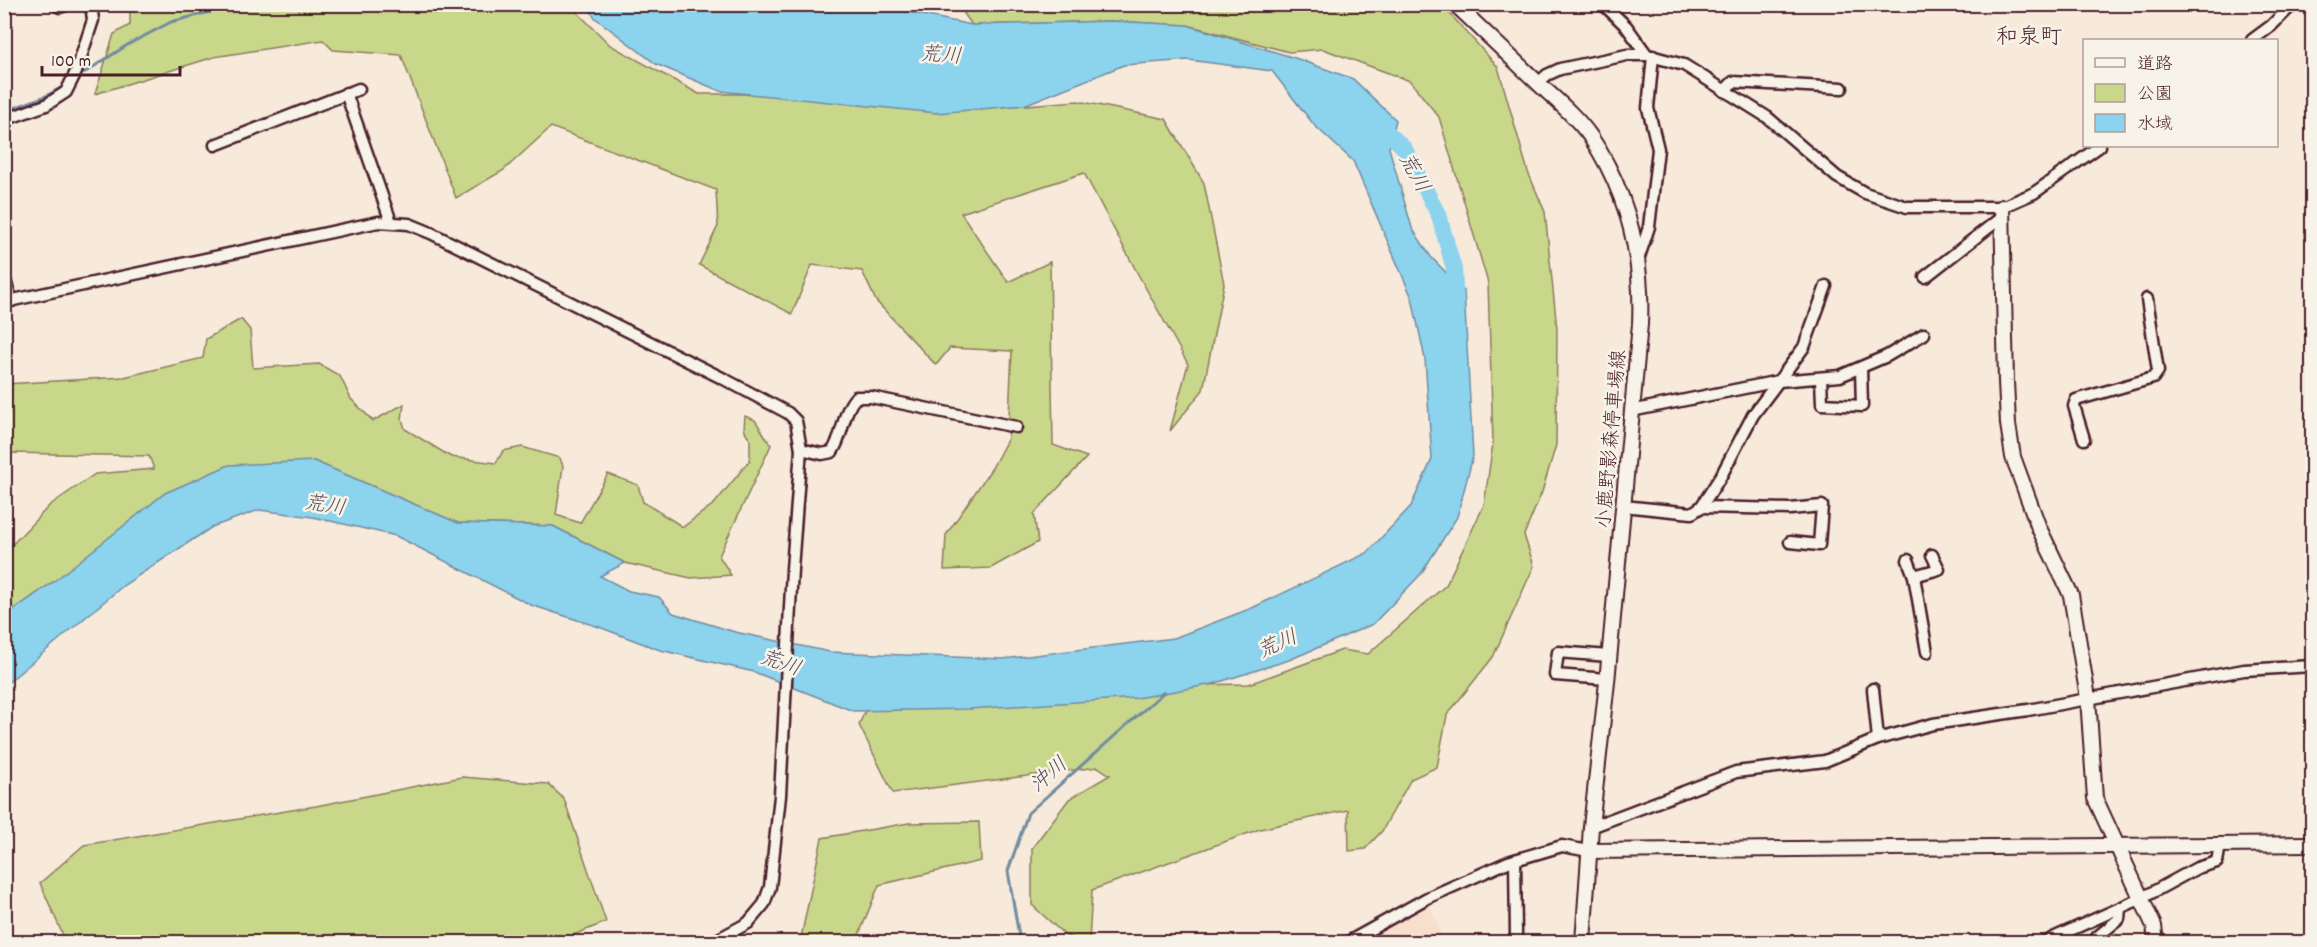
<svg xmlns="http://www.w3.org/2000/svg" width="2317" height="947" font-family="Dekko,'Klee One',sans-serif">
<style>
.built{fill:#f7dfcb}
.green{fill:#c9d78b;stroke:#8a7b5b;stroke-width:1.5}
.water{fill:#8cd3ee;stroke:#728ba0;stroke-width:1.5}
.lines{fill:none;stroke-linecap:round;stroke-linejoin:round}
.stream{stroke:#728ba0;stroke-width:3}
.river{stroke:#8cd3ee;stroke-width:16}
.street-casing{stroke:#4a1f2b;stroke-width:15}
.secondary-casing{stroke:#4a1f2b;stroke-width:18}
.street{stroke:#f7f3e8;stroke-width:10}
.secondary{stroke:#f7f3e8;stroke-width:14}
.labels{text-anchor:middle;stroke-width:5;stroke-linejoin:round;paint-order:stroke}
.street-label{font-size:20px;fill:#4a1f2b;stroke:#f7f3e8}
.water-label{font-size:21px;font-style:italic;fill:#5a4c5c;stroke:#f7f3e8}
.quarter-label{font-size:22px;fill:#4a1f2b;stroke:#f7f3e8}
</style>
<rect width="100%" height="100%" fill="#f7eadb"/>
<filter id="ink" filterUnits="userSpaceOnUse"><feTurbulence type="fractalNoise" baseFrequency=".0167" numOctaves="2"/><feDisplacementMap in="SourceGraphic" scale="12" xChannelSelector="R" yChannelSelector="G"/><feConvolveMatrix kernelMatrix="1 2 1 2 8 2 1 2 1" color-interpolation-filters="sRGB"/></filter>
<g filter="url(#ink)">
<!-- built -->
<path class="built" d="M 1430,906 L 1444,942 L 1363,942 L 1384,930 Z"/>
<!-- green -->
<g class="green">
<path d="M 569,4 L 610,45 L 699,94 L 756,94 L 933,112 L 1078,101 L 1166,119 L 1204,183 L 1224,284 L 1203,390 L 1170,431 L 1188,364 L 1139,276 L 1084,173 L 961,213 L 1008,282 L 1050,262 L 1053,445 L 1087,457 L 1034,514 L 1038,542 L 991,568 L 944,570 L 946,535 L 992,468 L 1008,438 L 1012,351 L 950,348 L 936,365 L 876,301 L 862,271 L 812,265 L 792,314 L 699,265 L 718,226 L 716,190 L 551,127 L 504,170 L 456,198 L 401,55 L 333,50 L 323,40 L 214,57 L 95,94 L 114,34 L 130,25 L 130,5 Z"/>
<path d="M 958,5 L 1442,5 L 1498,67 L 1528,172 L 1545,212 L 1557,329 L 1556,445 L 1542,492 L 1524,535 L 1534,566 L 1493,657 L 1447,715 L 1437,767 L 1411,779 L 1382,831 L 1365,849 L 1349,851 L 1348,810 L 1260,829 L 1092,890 L 1089,942 L 1066,936 L 1032,905 L 1032,848 L 1069,799 L 1110,775 L 1098,767 L 893,793 L 859,725 L 870,699 L 1068,687 L 1249,684 L 1342,650 L 1368,654 L 1446,585 L 1484,505 L 1493,443 L 1488,283 L 1439,117 L 1410,81 L 1323,49 L 1289,52 L 1187,25 L 1110,21 L 972,25 Z"/>
<path d="M 241,319 L 250,330 L 253,368 L 319,364 L 340,376 L 351,399 L 373,421 L 404,404 L 402,419 L 405,429 L 451,457 L 496,463 L 503,451 L 522,447 L 560,458 L 563,466 L 556,515 L 580,523 L 608,474 L 638,485 L 643,502 L 683,527 L 715,503 L 750,460 L 750,440 L 744,429 L 745,416 L 755,420 L 771,445 L 719,556 L 731,575 L 691,578 L 625,563 L 553,526 L 458,523 L 314,461 L 53,582 L 5,616 L 5,552 L 50,505 L 95,474 L 154,469 L 149,456 L 10,453 L 5,457 L 5,384 L 124,377 L 203,358 L 206,339 Z"/>
<path d="M 462,777 L 548,784 L 564,799 L 606,922 L 556,942 L 66,942 L 40,883 L 84,845 L 316,806 Z"/>
<path d="M 979,822 L 981,861 L 879,885 L 856,942 L 800,942 L 822,838 L 909,823 Z"/>
</g>
<!-- water -->
<path class="water" d="M 868,4 L 972,25 L 1110,21 L 1187,25 L 1295,58 L 1353,79 L 1396,120 L 1389,148 L 1412,228 L 1431,257 L 1464,291 L 1473,456 L 1457,517 L 1421,574 L 1373,624 L 1289,660 L 1213,684 L 1137,698 L 969,709 L 853,711 L 754,672 L 660,650 L 599,627 L 531,605 L 396,536 L 313,517 L 259,510 L 212,527 L 124,585 L 5,685 L 5,616 L 53,582 L 165,493 L 229,465 L 314,461 L 458,523 L 553,526 L 625,563 L 600,576 L 629,591 L 659,597 L 673,613 L 735,632 L 830,652 L 1003,659 L 1174,638 L 1252,608 L 1367,553 L 1411,506 L 1432,459 L 1425,359 L 1412,298 L 1353,161 L 1314,125 L 1272,71 L 1189,60 L 1124,65 L 1024,105 L 937,113 L 720,91 L 656,64 L 594,17 L 588,5 Z"/>
<g class="lines">
<!-- stream -->
<g class="stream">
<path d="M 76,78 L 129,44 L 171,22 L 241,4"/>
<path d="M 4,112 L 46,96 L 66,85"/>
<path d="M 1020,942 L 1008,871 L 1028,813 L 1164,692"/>
</g>
<!-- river -->
<path class="river" d="M 1377,122 L 1405,149 L 1439,216 L 1454,269 L 1456,305"/>
<defs>
<g id="street">
<path d="M 1603,4 L 1626,26 L 1647,55"/>
<path d="M 60,7 L 69,4"/>
<path d="M 2252,40 L 2271,26 L 2293,4"/>
<path d="M 1538,83 L 1547,75 L 1560,69 L 1627,55 L 1647,55 L 1684,65 L 1767,117 L 1837,177 L 1865,193 L 1907,207 L 2002,207 L 2034,193 L 2100,146"/>
<path d="M 1724,91 L 1733,82 L 1842,88"/>
<path d="M 346,93 L 391,222"/>
<path d="M 4,120 L 46,105 L 66,92 L 76,72 L 93,20 L 91,4"/>
<path d="M 215,145 L 359,89"/>
<path d="M 1638,260 L 1649,227 L 1658,149 L 1648,108 L 1653,56"/>
<path d="M 1925,277 L 2002,217"/>
<path d="M 4,278 L 12,301"/>
<path d="M 4,302 L 378,222 L 409,224 L 431,233 L 724,379 L 788,413 L 796,421 L 801,449 L 792,569 L 780,796 L 770,887 L 764,904 L 748,923 L 713,942"/>
<path d="M 1821,378 L 1822,404 L 1862,406 L 1861,368"/>
<path d="M 1631,411 L 1779,381 L 1840,376 L 1887,356 L 1924,334"/>
<path d="M 2084,439 L 2074,406 L 2076,400 L 2153,378 L 2158,371 L 2147,299"/>
<path d="M 801,449 L 822,454 L 832,452 C 844,435 842,412 856,397 L 871,397 L 1016,427"/>
<path d="M 1623,506 L 1692,513 L 1701,507 L 1721,476 L 1753,415 L 1804,347 L 1826,286"/>
<path d="M 1701,507 L 1790,509 L 1822,506 L 1819,545 L 1790,542"/>
<path d="M 1908,560 L 1914,576 L 1927,652"/>
<path d="M 1914,576 L 1939,569 L 1932,555"/>
<path d="M 1607,679 L 1555,675 L 1558,652 L 1609,656"/>
<path d="M 1873,689 L 1878,739"/>
<path d="M 1591,827 L 1736,772 L 1825,761 L 1878,739 L 1933,724 L 2028,710 L 2244,670 L 2312,666"/>
<path d="M 1515,860 L 1516,935"/>
<path d="M 1348,942 L 1427,898 L 1508,862 L 1562,846 L 1589,851"/>
<path d="M 2047,942 L 2053,938 L 2142,898 L 2197,868 L 2217,862 L 2220,845"/>
<path d="M 2097,942 L 2097,937 L 2119,919 L 2120,909"/>
</g>
<g id="secondary">
<path d="M 1455,4 C 1483,31 1511,57 1539,84 C 1556,100 1576,116 1590,136 C 1628,193 1643,257 1640,324 L 1607,682 L 1591,827 L 1583,942"/>
<path d="M 2002,207 L 2006,381 L 2008,424 L 2013,457 L 2039,528 L 2071,595 L 2088,698 L 2095,798 L 2154,926 L 2156,942"/>
<path d="M 1589,851 L 2312,844"/>
</g>
</defs>
<!-- street casing -->
<use href="#street" class="street-casing"/>
<!-- secondary casing -->
<use href="#secondary" class="secondary-casing"/>
<!-- street -->
<use href="#street" class="street"/>
<!-- secondary -->
<use href="#secondary" class="secondary"/>
</g>
</g>
<g class="labels">
<!-- street labels -->
<g class="street-label">
<text transform="translate(1610 439) rotate(-85)" y="7">小鹿野影森停車場線</text>
</g>
<!-- water labels -->
<g class="water-label">
<text transform="translate(941 54) rotate(4)" y="7">荒川</text>
<text transform="translate(1415 172) rotate(61)" y="7">荒川</text>
<text transform="translate(325 504) rotate(9)" y="7">荒川</text>
<text transform="translate(1277 643) rotate(-24)" y="7">荒川</text>
<text transform="translate(781 662) rotate(19)" y="7">荒川</text>
<text transform="translate(1048 774) rotate(-41)" y="7">沖川</text>
</g>
<!-- quarter labels -->
<g class="quarter-label">
<text x="2029" y="43">和泉町</text>
</g>
</g>
<!-- margin -->
<rect width="2317" height="947" fill="none" stroke="#f7f3e8" stroke-width="24"/>
<rect x="12" y="12" width="2293" height="923" fill="none" stroke="#4a1f2b" stroke-width="2" filter="url(#ink)"/>
<!-- legend -->
<rect x="2083" y="39" width="195" height="108" fill="#f7f3e8" stroke="#b29e9c" stroke-width="1.5"/>
<rect x="2095" y="58" width="30" height="9" fill="#f7f3e8" stroke="#b29e9c" stroke-width="1.5"/>
<text x="2137" y="69" font-size="18" fill="#4a1f2b">道路</text>
<rect x="2095" y="84" width="30" height="18" fill="#c9d78b" stroke="#b29e9c" stroke-width="1.5"/>
<text x="2137" y="99" font-size="18" fill="#4a1f2b">公園</text>
<rect x="2095" y="114" width="30" height="18" fill="#8cd3ee" stroke="#b29e9c" stroke-width="1.5"/>
<text x="2137" y="129" font-size="18" fill="#4a1f2b">水域</text>
<!-- scale -->
<path d="M42 66v9h138v-9" fill="none" stroke="#4a1f2b" stroke-width="3"/>
<text x="51" y="66" font-size="18" fill="#4a1f2b" stroke="#f7f3e8" stroke-width="4.5" paint-order="stroke">100 m</text>
</svg>
